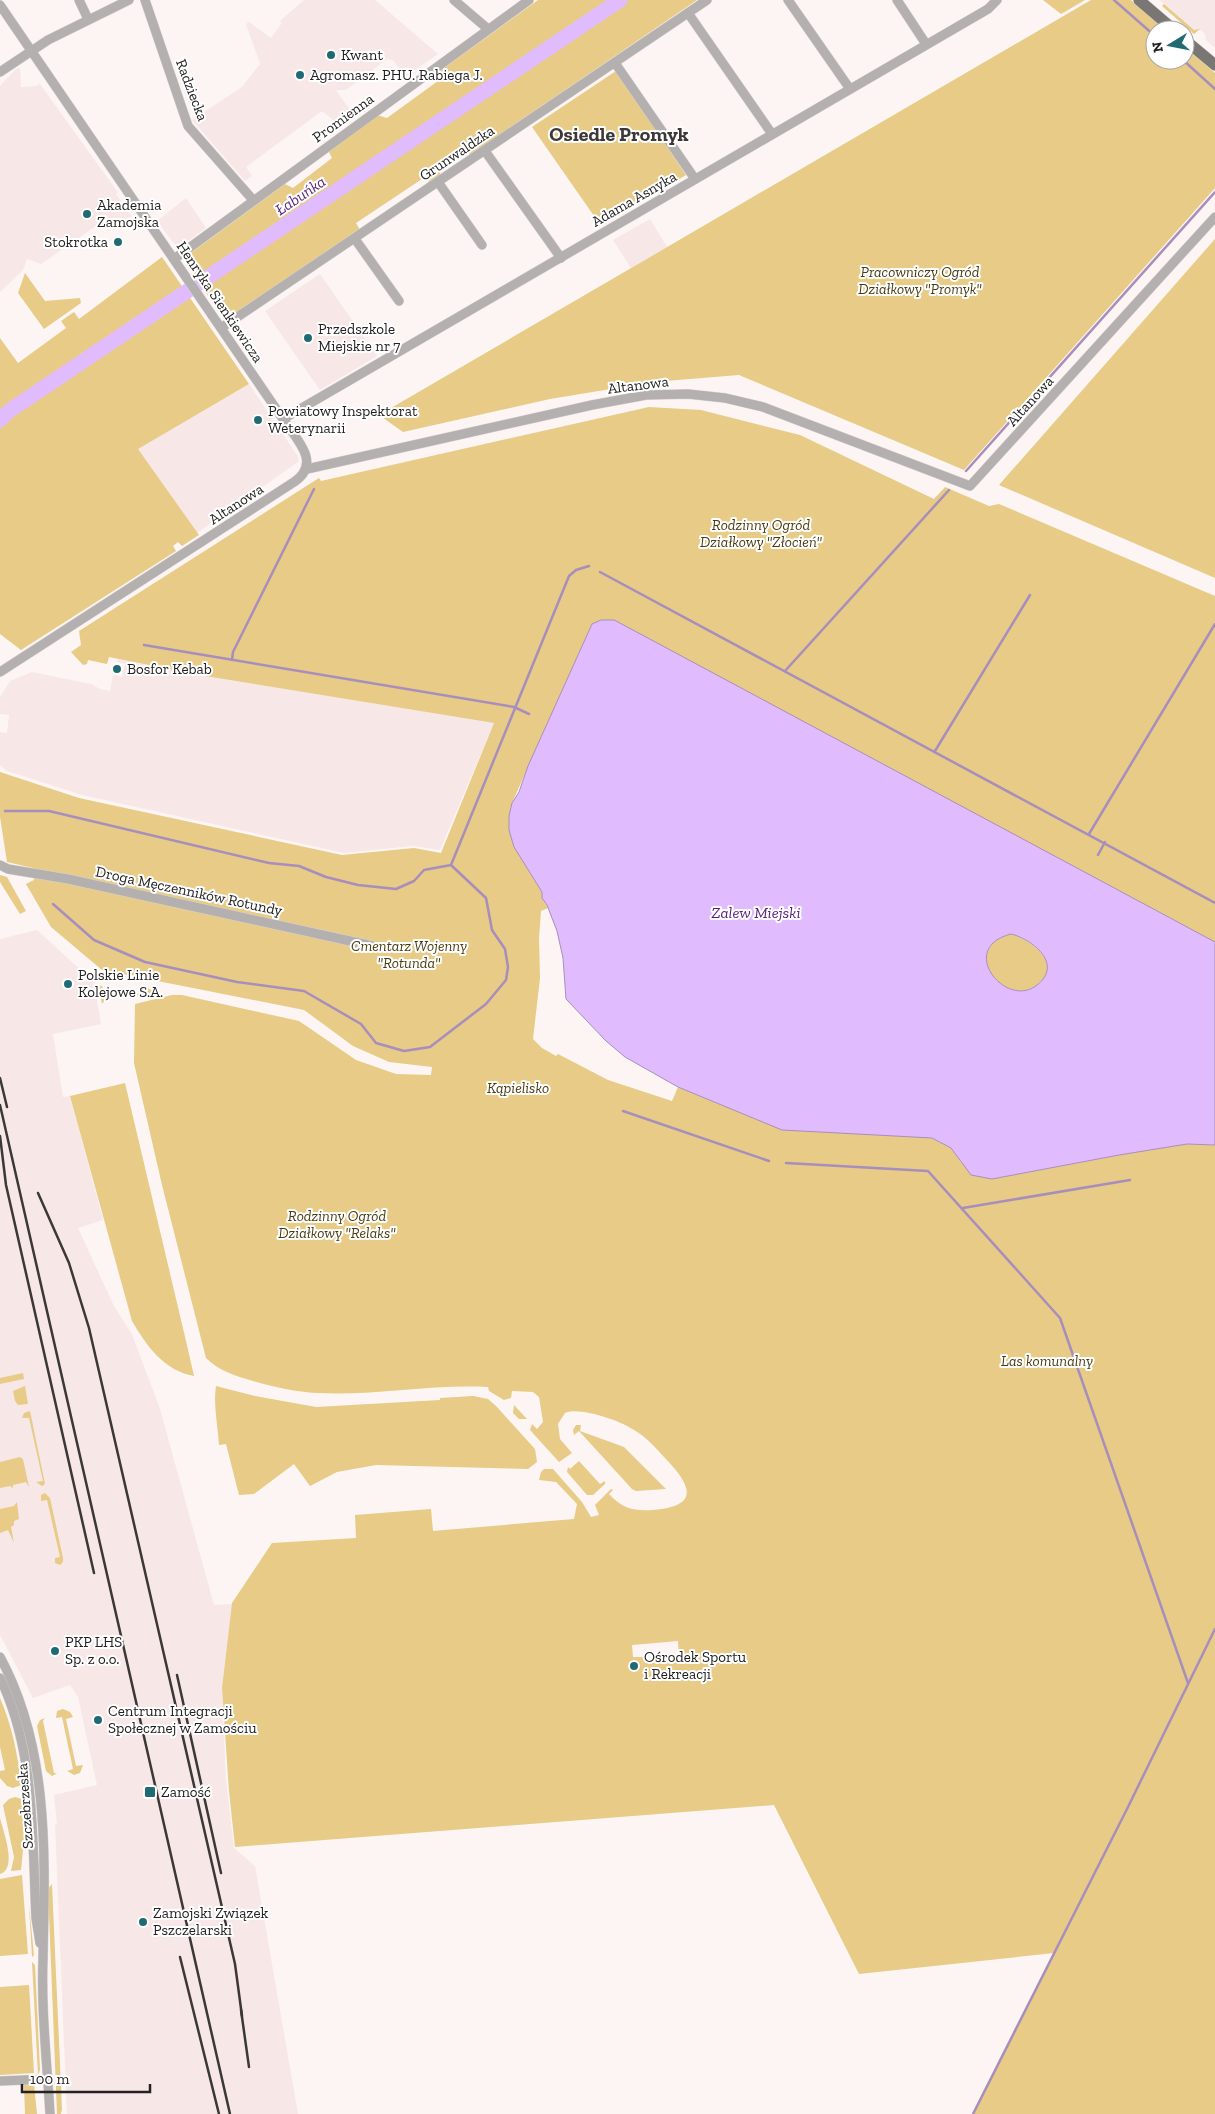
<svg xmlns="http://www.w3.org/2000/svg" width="1215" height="2114" font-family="'Zilla Slab',serif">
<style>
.built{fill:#f8e7e7}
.green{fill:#e7cb86;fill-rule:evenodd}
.water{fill:#e0bcfe;stroke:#a78ebc;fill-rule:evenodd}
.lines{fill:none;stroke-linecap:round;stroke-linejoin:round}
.stream{stroke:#a78ebc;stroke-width:2.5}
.river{stroke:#e0bcfe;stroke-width:15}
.minor-casing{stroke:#d9d3d2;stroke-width:10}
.major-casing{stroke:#d9d3d2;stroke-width:12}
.minor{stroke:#b3b0af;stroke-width:9}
.major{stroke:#7a7673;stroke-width:11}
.rail{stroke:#3b3838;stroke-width:2.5}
.poi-dot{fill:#206b73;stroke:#fff;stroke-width:2}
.labels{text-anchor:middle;stroke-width:4;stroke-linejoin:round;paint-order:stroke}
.poi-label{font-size:15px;fill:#232121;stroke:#fff;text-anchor:start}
.street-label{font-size:15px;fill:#232121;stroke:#fff}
.park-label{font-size:15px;font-style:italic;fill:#4a3b11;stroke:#fff}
.water-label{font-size:16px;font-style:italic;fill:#591e7d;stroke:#fff}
.district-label{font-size:20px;font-weight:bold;fill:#3d3838;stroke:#fff}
</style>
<rect width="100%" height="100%" fill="#fcf5f4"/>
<!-- built -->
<g class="built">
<path d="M 304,0 L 375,0 L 438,54 L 405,77 L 393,60 L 387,59 L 346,90 L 336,90 L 352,113 L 338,124 L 322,111 L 246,167 L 252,176 L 245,181 L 192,120 L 242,87 L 260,64 L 246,24 L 249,22 L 271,38 L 282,23 L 280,21 Z"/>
<path d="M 1159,0 L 1215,0 L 1215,48 L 1206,40 L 1205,34 L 1201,30 L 1194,30 Z"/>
<path d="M 20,68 L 21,87 L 36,86 L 40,84 L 114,187 L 118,193 L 116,194 L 132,216 L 115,228 L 112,224 L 108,227 L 103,221 L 41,264 L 27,259 L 23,270 L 0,292 L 0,86 L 16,69 Z"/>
<path d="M 186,198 L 206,228 L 180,247 L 176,246 L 157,221 Z"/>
<path d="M 650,219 L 667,247 L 631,268 L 613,240 Z"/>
<path d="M 320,274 L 377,356 L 320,390 L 265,311 Z"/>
<path d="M 249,384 L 299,458 L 298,462 L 197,533 L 137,449 Z"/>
<path d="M 118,659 L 199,675 L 494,723 L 440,850 L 413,846 L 344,853 L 82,795 L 7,771 L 0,765 L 0,732 L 7,733 L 9,715 L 0,714 L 0,697 L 10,681 L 32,672 L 91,684 L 100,689 L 110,691 L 113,675 L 122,677 L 125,664 L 117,662 Z"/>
<path d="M 37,930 L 94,982 L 101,1024 L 53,1034 L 63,1097 L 70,1096 L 103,1220 L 78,1228 L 114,1306 L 132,1334 L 160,1409 L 214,1605 L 232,1604 L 222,1688 L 226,1781 L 234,1848 L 255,1866 L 298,2114 L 67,2114 L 55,1825 L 57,1825 L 54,1795 L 97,1785 L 78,1697 L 70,1685 L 33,1698 L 0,1635 L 0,939 Z"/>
</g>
<!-- green -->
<g class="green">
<path d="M 538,0 L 697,0 L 470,155 L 466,149 L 438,169 L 441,175 L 430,183 L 425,177 L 356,223 L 360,230 L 229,318 L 222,317 L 187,264 L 188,255 L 285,184 L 293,188 L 332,158 L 329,152 L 377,115 L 387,118 L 438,81 L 437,73 Z"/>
<path d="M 1043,0 L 1085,0 L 1061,14 Z"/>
<path d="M 1091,0 L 1131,0 L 1165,30 L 1155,30 L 1155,60 L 1185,60 L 1185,47 L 1215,73 L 1215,188 L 964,470 L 739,375 L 653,382 L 550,399 L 403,432 L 379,415 Z"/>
<path d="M 1164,4 L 1194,30 L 1200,29 L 1194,34 L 1162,6 Z"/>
<path d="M 616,71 L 686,175 L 601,226 L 532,127 Z"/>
<path d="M 1215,239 L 1215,578 L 999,485 Z"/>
<path d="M 162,257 L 249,384 L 138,449 L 199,535 L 182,546 L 178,542 L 173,546 L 176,551 L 21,650 L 0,634 L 0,338 L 18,363 L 66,328 L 61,321 L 74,312 L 79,319 Z"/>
<path d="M 25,273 L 45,301 L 80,298 L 81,303 L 44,329 L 18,293 Z"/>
<path d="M 649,407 L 701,410 L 800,435 L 934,499 L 945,487 L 989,506 L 999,504 L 1215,596 L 1215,942 L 1041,849 L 596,622 L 592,624 L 512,803 L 525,865 L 542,892 L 542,898 L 548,908 L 541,911 L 539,938 L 540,978 L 533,1039 L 542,1048 L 556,1056 L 558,1054 L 608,1080 L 672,1101 L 678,1087 L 722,1105 L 932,1138 L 951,1148 L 961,1162 L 982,1177 L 992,1179 L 1119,1155 L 1187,1144 L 1215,1145 L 1215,2114 L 973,2114 L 1054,1953 L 859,1974 L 774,1805 L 235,1847 L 229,1791 L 222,1688 L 232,1603 L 272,1543 L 356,1538 L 355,1515 L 431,1509 L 433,1531 L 574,1519 L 577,1504 L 556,1482 L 539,1480 L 541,1472 L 544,1469 L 553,1469 L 582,1502 L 591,1517 L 599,1515 L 595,1505 L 611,1489 L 613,1490 L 609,1494 C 623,1509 633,1511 653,1510 C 701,1506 691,1485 665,1458 C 655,1447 646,1437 634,1430 C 622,1421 578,1406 565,1413 L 558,1424 L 560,1439 L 572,1453 L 559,1462 L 530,1430 L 532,1424 L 537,1429 L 543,1422 L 539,1397 L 533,1392 L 512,1391 L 511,1398 L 504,1400 L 489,1391 L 488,1387 C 431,1384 374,1396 317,1393 C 296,1392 274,1387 253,1381 C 236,1376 219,1371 206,1358 L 162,1185 L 134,1063 L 135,1004 L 172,995 L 182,995 L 299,1021 L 356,1060 L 396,1074 L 431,1075 L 432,1067 L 389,1062 L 353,1046 L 304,1010 L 102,970 L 51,927 L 26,884 L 34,880 L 33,868 L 7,862 L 0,817 L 0,772 L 79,798 L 342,855 L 414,848 L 441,853 L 494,723 L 199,675 L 109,657 L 107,664 L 88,660 L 87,664 L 83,665 L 71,652 L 81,645 L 79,631 L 319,478 L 321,481 ZM 678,1641 L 679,1660 L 645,1663 L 644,1657 L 633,1657 L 632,1645 Z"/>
<path d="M 0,875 L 7,877 L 26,911 L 20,914 L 0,882 Z"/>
<path d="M 1011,934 C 1032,940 1064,964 1037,985 C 1006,1010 956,948 1011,934 Z"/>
<path d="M 101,985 L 108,996 L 102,1004 L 99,989 Z"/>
<path d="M 142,985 L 155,992 L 123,998 L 139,993 L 142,989 Z"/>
<path d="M 125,1083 L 186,1341 L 194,1376 C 164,1371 146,1345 132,1321 L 70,1096 Z"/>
<path d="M 23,1373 L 24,1379 L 0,1384 L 0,1378 Z"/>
<path d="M 25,1386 L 28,1404 L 18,1405 L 15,1401 L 13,1391 Z"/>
<path d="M 216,1386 L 255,1396 L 316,1407 L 440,1400 L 440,1398 L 473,1396 L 488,1399 L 496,1406 L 535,1449 L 537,1462 L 528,1469 L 376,1465 L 337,1472 L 310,1486 L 294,1464 L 254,1494 L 239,1495 L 226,1444 L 219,1445 C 218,1425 213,1406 216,1386 Z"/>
<path d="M 514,1405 L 527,1419 L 519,1419 L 513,1413 Z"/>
<path d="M 30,1411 L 45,1484 L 42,1486 L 36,1482 L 43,1481 L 29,1418 L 22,1418 L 24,1413 Z"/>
<path d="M 576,1425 L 581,1425 L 580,1431 L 624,1447 L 666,1489 L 636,1491 L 632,1489 L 579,1431 L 574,1435 L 573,1430 Z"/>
<path d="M 20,1457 L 23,1459 L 29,1487 L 26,1482 L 13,1485 L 13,1488 L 10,1486 L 0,1488 L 0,1462 Z"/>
<path d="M 579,1461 L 600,1484 L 605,1481 L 605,1484 L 593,1495 L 587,1495 L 567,1472 L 568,1467 L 570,1469 Z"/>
<path d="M 45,1493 L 50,1498 L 63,1558 L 63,1562 L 60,1565 L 55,1563 L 55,1558 L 60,1557 L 47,1500 L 41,1501 L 41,1495 Z"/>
<path d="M 17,1502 L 19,1519 L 14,1521 L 14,1525 L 11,1527 L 14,1543 L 8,1530 L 0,1533 L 0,1509 L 14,1506 Z"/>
<path d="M 0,1698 C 12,1726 18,1755 21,1785 L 13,1788 L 7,1786 L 0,1778 L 0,1771 L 5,1770 L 0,1747 Z"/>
<path d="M 63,1709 L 70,1712 L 73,1717 L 66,1719 L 76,1766 L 83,1765 L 80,1773 L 74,1775 L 67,1771 L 73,1769 L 62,1717 L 56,1718 L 57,1711 Z"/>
<path d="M 45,1718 L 43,1721 L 54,1773 L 57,1773 L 52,1776 L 46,1771 L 37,1726 L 40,1720 Z"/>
<path d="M 15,1797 L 22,1799 L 24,1840 L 21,1870 L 11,1871 L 14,1857 L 3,1805 L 9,1799 Z"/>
<path d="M 0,1818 C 3,1831 18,1869 0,1874 Z"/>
<path d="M 22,1875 L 28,1954 L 0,1956 L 0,1879 Z"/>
<path d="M 52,1884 L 62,2109 L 61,2114 L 57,2114 L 48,1889 Z"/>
<path d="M 29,1905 L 34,1955 L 32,1957 Z"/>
<path d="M 32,1962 L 35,1965 L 40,2070 L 38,2075 Z"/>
<path d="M 29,1985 L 34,2073 L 0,2075 L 0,1987 Z"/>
<path d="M 34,2084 L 37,2114 L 25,2114 L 24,2085 Z"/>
</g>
<!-- water -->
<path class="water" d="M 601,620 L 614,620 L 618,622 L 1215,942 L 1215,1145 L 1187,1144 L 1119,1155 L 992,1179 L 971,1175 L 951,1148 L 932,1138 L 782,1130 L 678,1087 L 625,1057 L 606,1041 L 566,999 L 563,958 L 557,931 L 547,905 L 542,898 L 542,892 L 514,847 L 509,830 L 509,816 L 512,803 L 519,792 L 528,766 L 592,624 ZM 1011,934 C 1032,939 1064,964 1037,985 C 1006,1010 956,948 1011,934 Z"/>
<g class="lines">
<!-- stream -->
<g class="stream">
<path d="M 1114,0 L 1155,36"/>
<path d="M 1183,60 L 1215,89"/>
<path d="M 966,471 L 1215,192"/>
<path d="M 600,572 L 1215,903"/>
<path d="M 144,645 L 514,707 L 529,714"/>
<path d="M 232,660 L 233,652 L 314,489"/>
<path d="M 785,671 L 949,490"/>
<path d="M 935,751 L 1030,595"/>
<path d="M 5,811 L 49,811 L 269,863 L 299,866 L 326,877 L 358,885 L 396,889 L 414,881 L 424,870 L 451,865 L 486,898 L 492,930 L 505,949 L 508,967 L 506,980 L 486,1004 L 430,1047 L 404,1051 L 376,1043 L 361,1024 L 304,991 L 237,982 L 145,962 L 94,940 L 53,904"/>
<path d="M 1089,834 L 1215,624"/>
<path d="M 1098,855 L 1105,842"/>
<path d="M 451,865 L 569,576 L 576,570 L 589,566"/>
<path d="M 623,1111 L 769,1161"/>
<path d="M 786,1163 L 928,1171 L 1060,1318 L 1188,1683"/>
<path d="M 963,1208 L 1130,1180"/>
<path d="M 973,2114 L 1128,1807 L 1215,1629"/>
</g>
<!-- river -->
<path class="river" d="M 0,420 L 9,411 L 620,0"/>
<defs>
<g id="minor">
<path d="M 79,0 L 88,19"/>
<path d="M 145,0 L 188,126 L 253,200"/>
<path d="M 454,0 L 488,29"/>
<path d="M 788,0 L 850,89"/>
<path d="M 897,0 L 926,44"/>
<path d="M 0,5 L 283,419 C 297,440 322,463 294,482 L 0,672"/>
<path d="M 688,13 L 772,134"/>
<path d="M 615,63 L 695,179"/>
<path d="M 0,72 L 48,40 L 129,0"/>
<path d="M 485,151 L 561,258"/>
<path d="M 438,182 L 482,245"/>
<path d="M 355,239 L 399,301"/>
<path d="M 174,259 L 529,0"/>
<path d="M 221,328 L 707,0"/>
<path d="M 283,419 L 988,9 L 997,0"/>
<path d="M 307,469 L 592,405 L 646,395 L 688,394 L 725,398 L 763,407 L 970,486 L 1215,217"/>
<path d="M 0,865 L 8,869 L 68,879 L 373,946"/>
<path d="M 0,1657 C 50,1749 45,1857 43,1958 C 41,2010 47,2062 50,2114"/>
<path d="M 0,1678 C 36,1753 32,1838 36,1918 L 40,1943"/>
<path d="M 0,2081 L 48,2079"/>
</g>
<g id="major">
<path d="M 1139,0 L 1174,30"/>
<path d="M 1185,40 L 1215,65"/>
</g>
</defs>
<!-- minor casing -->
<use href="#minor" class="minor-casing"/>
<!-- major casing -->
<use href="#major" class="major-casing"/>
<!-- minor -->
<use href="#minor" class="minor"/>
<!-- major -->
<use href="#major" class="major"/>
<!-- rail -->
<g class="rail">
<path d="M 0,1078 L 7,1107"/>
<path d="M 0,1105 L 230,2114"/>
<path d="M 0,1136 L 6,1185 L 94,1573"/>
<path d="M 38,1193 L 69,1263 L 89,1328 L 235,1964 L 242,2016"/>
<path d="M 177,1675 L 221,1873"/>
<path d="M 180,1957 L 219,2114"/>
<path d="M 241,2010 L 249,2067"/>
</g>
</g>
<!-- markers -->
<g class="poi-dot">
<circle cx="331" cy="55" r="5"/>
<circle cx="300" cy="75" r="5"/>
<circle cx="87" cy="214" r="5"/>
<circle cx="118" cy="242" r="5"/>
<circle cx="308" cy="338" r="5"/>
<circle cx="258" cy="420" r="5"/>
<circle cx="117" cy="669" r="5"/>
<circle cx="68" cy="984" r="5"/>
<circle cx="55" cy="1651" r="5"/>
<circle cx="634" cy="1666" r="5"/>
<circle cx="98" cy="1720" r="5"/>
<rect x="144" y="1786" width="12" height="12" rx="2.5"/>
<circle cx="143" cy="1922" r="5"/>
</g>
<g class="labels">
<!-- poi labels -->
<g class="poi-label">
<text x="341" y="60">Kwant</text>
<text x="310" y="80">Agromasz. PHU. Rabiega J.</text>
<text x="97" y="210">Akademia<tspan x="97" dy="17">Zamojska</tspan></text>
<text x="108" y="247" text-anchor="end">Stokrotka</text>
<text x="318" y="334">Przedszkole<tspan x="318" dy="17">Miejskie nr 7</tspan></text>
<text x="268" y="416">Powiatowy Inspektorat<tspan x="268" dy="17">Weterynarii</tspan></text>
<text x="127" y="674">Bosfor Kebab</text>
<text x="78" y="980">Polskie Linie<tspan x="78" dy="17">Kolejowe S.A.</tspan></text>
<text x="65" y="1647">PKP LHS<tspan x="65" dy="17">Sp. z o.o.</tspan></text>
<text x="644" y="1662">Ośrodek Sportu<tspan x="644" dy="17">i Rekreacji</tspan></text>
<text x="108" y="1716">Centrum Integracji<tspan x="108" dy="17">Społecznej w Zamościu</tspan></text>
<text x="161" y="1797">Zamość</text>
<text x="153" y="1918">Zamojski Związek<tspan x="153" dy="17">Pszczelarski</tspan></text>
</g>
<!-- street labels -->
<g class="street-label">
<text transform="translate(192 90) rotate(69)" y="5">Radziecka</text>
<text transform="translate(343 118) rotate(-36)" y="5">Promienna</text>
<text transform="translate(457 153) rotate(-34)" y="5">Grunwaldzka</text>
<text transform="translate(634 199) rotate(-30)" y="5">Adama Asnyka</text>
<text transform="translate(220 302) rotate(56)" y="5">Henryka Sienkiewicza</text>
<text transform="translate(638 385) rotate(-7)" y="5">Altanowa</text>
<text transform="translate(1030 401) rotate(-48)" y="5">Altanowa</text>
<text transform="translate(236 504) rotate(-33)" y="5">Altanowa</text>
<text transform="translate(189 891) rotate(12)" y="5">Droga Męczenników Rotundy</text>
<text transform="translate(25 1806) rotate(-94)" y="5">Szczebrzeska</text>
</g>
<!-- park labels -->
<g class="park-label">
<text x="920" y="277">Pracowniczy Ogród<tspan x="920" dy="17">Działkowy "Promyk"</tspan></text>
<text x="761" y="530">Rodzinny Ogród<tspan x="761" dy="17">Działkowy "Złocień"</tspan></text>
<text x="409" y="951">Cmentarz Wojenny<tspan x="409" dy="17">"Rotunda"</tspan></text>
<text x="518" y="1093">Kąpielisko</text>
<text x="337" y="1221">Rodzinny Ogród<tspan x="337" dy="17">Działkowy "Relaks"</tspan></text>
<text x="1047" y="1366">Las komunalny</text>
</g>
<!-- water labels -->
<g class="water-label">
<text transform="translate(300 195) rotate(-34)" y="6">Łabuńka</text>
<text x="756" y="918">Zalew Miejski</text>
</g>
<!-- district labels -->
<g class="district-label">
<text x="619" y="141">Osiedle Promyk</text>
</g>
</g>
<!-- north arrow -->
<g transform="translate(1170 45) rotate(260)"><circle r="24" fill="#ffffff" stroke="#a7a6a6"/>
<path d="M0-4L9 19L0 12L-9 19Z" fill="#206b73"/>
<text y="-8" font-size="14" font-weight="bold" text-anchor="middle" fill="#232121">N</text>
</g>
<!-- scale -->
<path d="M22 2084v8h128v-8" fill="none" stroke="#232121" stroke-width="2.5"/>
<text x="30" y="2084" font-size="15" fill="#232121" stroke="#ffffff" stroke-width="4" paint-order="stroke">100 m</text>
</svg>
